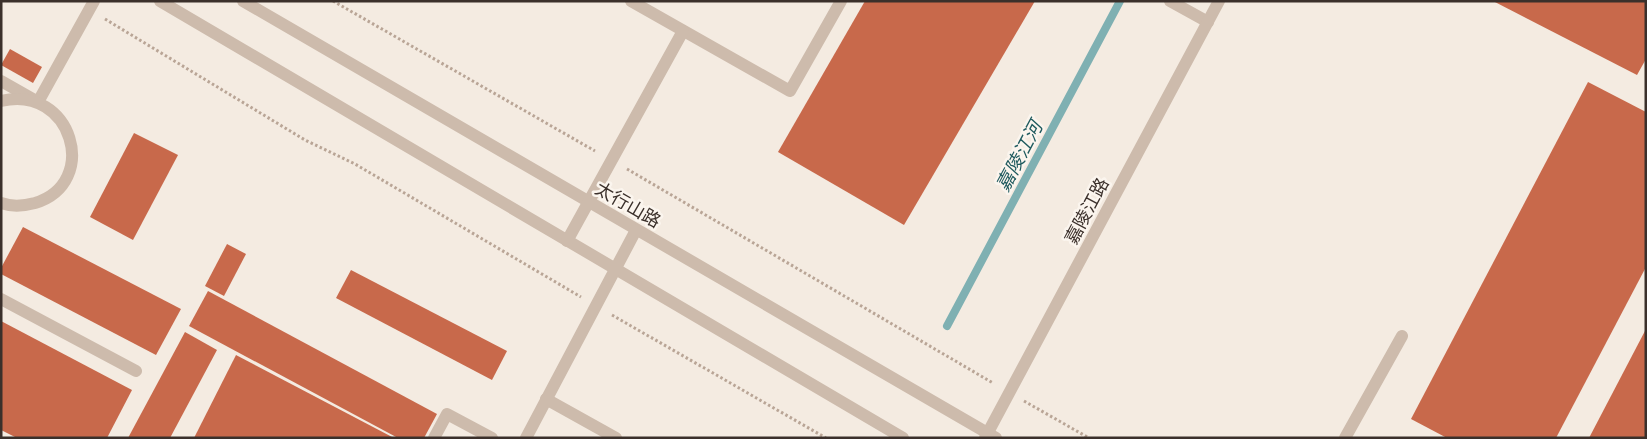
<svg xmlns="http://www.w3.org/2000/svg" width="1647" height="439" font-family="Montserrat,'Noto Sans SC',sans-serif">
<style>
.lines{fill:none;stroke-linecap:round;stroke-linejoin:round}
.stream{stroke:#7fb0b2;stroke-width:8}
.building{fill:#c8694b}
.path{stroke:#b9a596;stroke-width:3;stroke-dasharray:2.5 2.5;stroke-linecap:butt}
.minor{stroke:#cdbbac;stroke-width:12}
.labels{text-anchor:middle;stroke-width:5;stroke-linejoin:round;paint-order:stroke}
.street-label{font-size:18px;fill:#3b302b;stroke:#fbf5ee}
.water-label{font-size:19px;font-style:italic;fill:#1f5a5e;stroke:#fbf5ee}
</style>
<rect width="100%" height="100%" fill="#f4ebe1"/>
<g class="lines">
<!-- stream -->
<path class="stream" d="M 947,326 L 1120,1"/>
</g>
<!-- building -->
<g class="building">
<path d="M 865,1 L 1035,1 L 904,225 L 778,152 Z"/>
<path d="M 1493,1 L 1646,1 L 1646,59 L 1637,75 Z"/>
<path d="M 10,49 L 42,67 L 33,83 L 1,65 Z"/>
<path d="M 1588,82 L 1646,112 L 1646,267 L 1556,438 L 1447,438 L 1411,419 Z"/>
<path d="M 134,133 L 178,155 L 133,240 L 90,217 Z"/>
<path d="M 23,227 L 181,309 L 156,355 L 1,274 L 1,268 Z"/>
<path d="M 227,244 L 246,254 L 224,296 L 205,286 Z"/>
<path d="M 351,270 L 507,351 L 492,380 L 336,298 Z"/>
<path d="M 208,291 L 437,414 L 424,438 L 398,438 L 189,326 Z"/>
<path d="M 1,321 L 132,390 L 107,438 L 17,438 L 1,430 Z"/>
<path d="M 1646,329 L 1646,438 L 1589,438 Z"/>
<path d="M 185,332 L 217,350 L 170,438 L 128,438 Z"/>
<path d="M 236,355 L 394,438 L 194,438 Z"/>
</g>
<g class="lines">
<!-- path -->
<g class="path">
<path d="M 333,1 L 595,151"/>
<path d="M 105,19 L 305,140 L 355,164 L 581,297"/>
<path d="M 627,169 L 993,383"/>
<path d="M 612,315 L 826,438"/>
<path d="M 1024,401 L 1089,438"/>
</g>
<!-- minor -->
<g class="minor">
<path d="M 160,1 L 903,438"/>
<path d="M 243,1 L 996,438"/>
<path d="M 631,1 L 790,91 L 841,1"/>
<path d="M 1170,1 L 1208,22"/>
<path d="M 1,81 L 38,102 L 94,1"/>
<path d="M 1,101 C 72,84 101,183 35,203 C 24,206 12,207 1,203"/>
<path d="M 567,241 L 683,31"/>
<path d="M 1,299 L 136,371"/>
<path d="M 546,399 L 616,438"/>
<path d="M 434,438 L 447,414 L 492,438"/>
<path d="M 526,438 L 636,230"/>
<path d="M 985,438 L 1219,1"/>
<path d="M 1345,438 L 1402,336"/>
</g>
</g>
<g class="labels">
<!-- street labels -->
<g class="street-label">
<text transform="translate(628 205) rotate(30)" y="6">太行山路</text>
<text transform="translate(1087 211) rotate(-62)" y="6">嘉陵江路</text>
</g>
<!-- water labels -->
<g class="water-label">
<text transform="translate(1019 156) rotate(-62)" y="7">嘉陵江河</text>
</g>
</g>
<!-- border -->
<rect width="1647" height="439" fill="none" stroke="#3b302b" stroke-width="5"/>
</svg>
